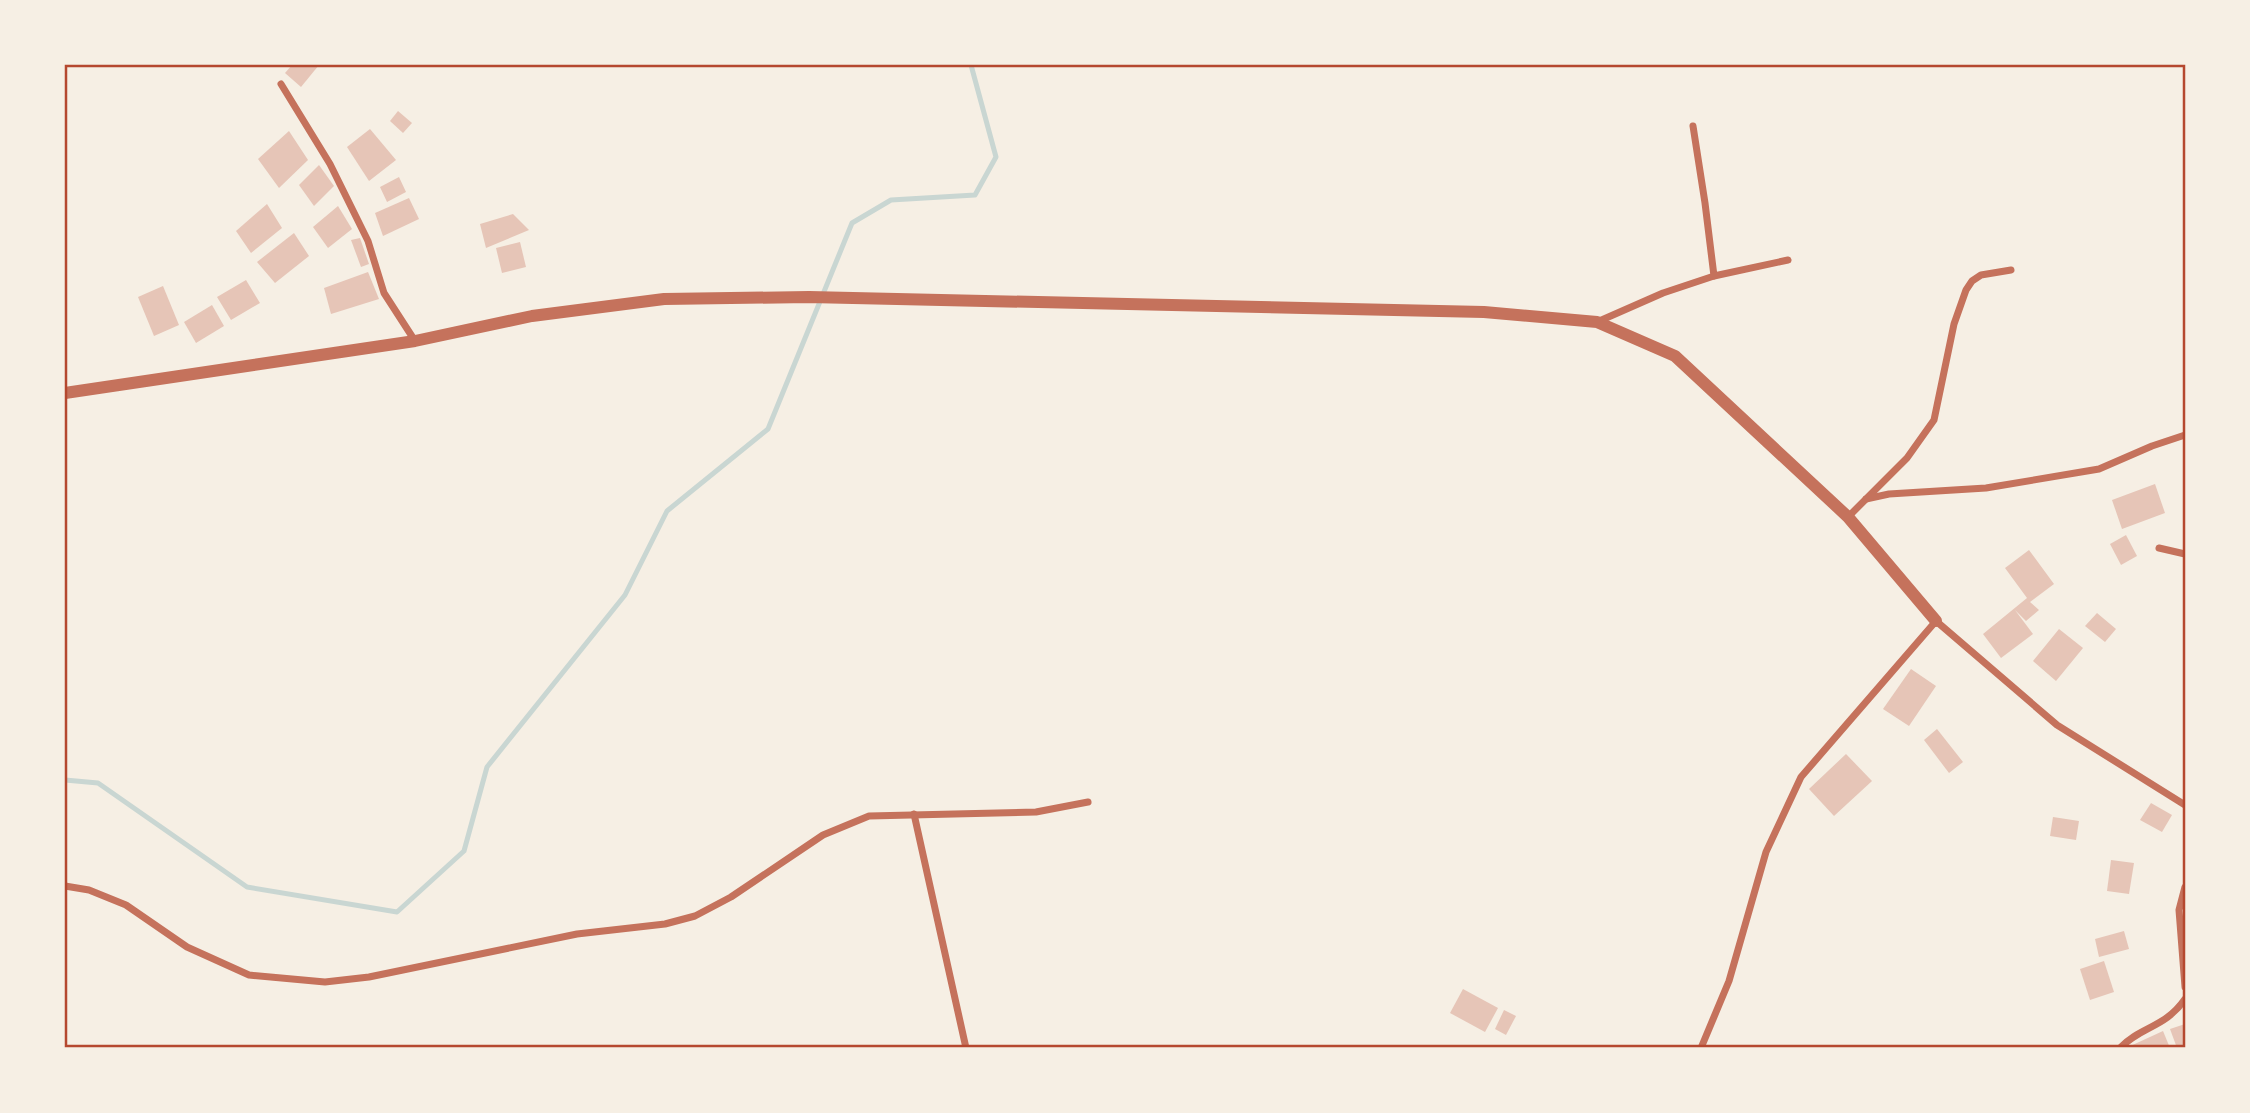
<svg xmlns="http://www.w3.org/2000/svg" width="2250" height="1113" font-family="Mulish,sans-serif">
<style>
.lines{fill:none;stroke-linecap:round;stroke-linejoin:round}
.stream{stroke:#c9d6d2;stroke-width:5}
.building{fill:#e6c5b7}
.minor{stroke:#c5725c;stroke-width:7}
.tertiary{stroke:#c5725c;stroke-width:12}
.neatline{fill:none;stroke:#b5482f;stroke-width:2.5}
</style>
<rect width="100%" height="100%" fill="#f6efe4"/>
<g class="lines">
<!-- stream -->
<path class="stream" d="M 65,780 L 98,783 L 247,887 L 397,912 L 464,851 L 487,767 L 625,595 L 667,511 L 768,429 L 852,223 L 891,200 L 975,195 L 996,157 L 971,65"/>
</g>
<!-- building -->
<g class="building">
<path d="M 292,65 L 319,65 L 301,87 L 285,73 Z"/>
<path d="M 398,111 L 412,123 L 403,133 L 390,121 Z"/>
<path d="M 370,129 L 396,160 L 369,181 L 347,147 Z"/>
<path d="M 289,131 L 308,160 L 279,188 L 258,159 Z"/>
<path d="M 319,165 L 334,186 L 314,206 L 299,185 Z"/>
<path d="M 399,177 L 406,192 L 387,202 L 380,187 Z"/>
<path d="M 409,198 L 419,219 L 383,236 L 375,213 Z"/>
<path d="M 267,204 L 282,228 L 251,253 L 236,231 Z"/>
<path d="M 338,206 L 352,229 L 328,248 L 313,227 Z"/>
<path d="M 513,214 L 529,230 L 486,248 L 480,224 Z"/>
<path d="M 294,233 L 309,256 L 275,283 L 257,262 Z"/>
<path d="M 360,238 L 369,264 L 361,267 L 351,240 Z"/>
<path d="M 520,242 L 526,267 L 502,273 L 496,248 Z"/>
<path d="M 368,272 L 379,299 L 331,314 L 324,288 Z"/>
<path d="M 246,280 L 260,303 L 231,320 L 217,297 Z"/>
<path d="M 163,286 L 179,325 L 154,336 L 138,297 Z"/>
<path d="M 212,305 L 224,326 L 196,343 L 184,322 Z"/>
<path d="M 2155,484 L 2165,513 L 2122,529 L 2112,500 Z"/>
<path d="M 2126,535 L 2137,556 L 2121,565 L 2110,544 Z"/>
<path d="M 2029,550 L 2054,584 L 2030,602 L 2039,610 L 2026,621 L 2015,610 L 2033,634 L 2001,658 L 1983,634 L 2027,598 L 2005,568 Z"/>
<path d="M 2097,613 L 2116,629 L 2105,642 L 2085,626 Z"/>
<path d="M 2059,629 L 2083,648 L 2056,681 L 2033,661 Z"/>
<path d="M 1911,669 L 1936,686 L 1909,726 L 1883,709 Z"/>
<path d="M 1937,729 L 1963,762 L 1949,773 L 1924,740 Z"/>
<path d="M 1846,754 L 1872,781 L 1834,816 L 1809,789 Z"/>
<path d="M 2151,803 L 2172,815 L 2162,832 L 2140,820 Z"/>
<path d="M 2053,817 L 2079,821 L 2076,840 L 2050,836 Z"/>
<path d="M 2111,860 L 2134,863 L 2129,894 L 2107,891 Z"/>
<path d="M 2124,931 L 2129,949 L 2099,957 L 2095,939 Z"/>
<path d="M 2104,961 L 2114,992 L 2090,1000 L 2080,969 Z"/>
<path d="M 1463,989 L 1498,1008 L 1485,1032 L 1450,1013 Z"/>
<path d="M 1504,1010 L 1516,1016 L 1506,1035 L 1495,1029 Z"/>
<path d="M 2185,1024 L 2185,1046 L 2177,1048 L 2170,1029 Z"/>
<path d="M 2163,1031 L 2170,1048 L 2126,1048 Z"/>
</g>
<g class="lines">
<!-- minor -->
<g class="minor">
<path d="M 281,84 L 330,164 L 368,241 L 384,293 L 415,341"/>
<path d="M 1693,126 L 1705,203 L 1714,276"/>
<path d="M 1597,322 L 1663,293 L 1714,276 L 1788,260"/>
<path d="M 1866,499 L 1889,494 L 1986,488 L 2099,469 L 2152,446 L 2185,435"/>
<path d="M 1848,517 L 1907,458 L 1934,420 L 1954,324 L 1966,290 L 1972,281 L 1981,275 L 2011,270"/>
<path d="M 2159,548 L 2185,554"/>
<path d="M 914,814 L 966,1048"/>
<path d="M 65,886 L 89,890 L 126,905 L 187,947 L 249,975 L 325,982 L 369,977 L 577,934 L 665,924 L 695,916 L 731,897 L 823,835 L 869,816 L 1036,812 L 1088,802"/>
<path d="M 2185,887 L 2179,910 L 2185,987"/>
<path d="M 1701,1048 L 1729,981 L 1766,852 L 1801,777 L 1936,621 L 2057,725 L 2185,805"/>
<path d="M 2120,1048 C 2141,1026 2165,1028 2185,999"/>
</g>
<!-- tertiary -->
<path class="tertiary" d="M 65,393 L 415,341 L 532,316 L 664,299 L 809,297 L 1484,312 L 1597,322 L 1675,356 L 1848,517 L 1936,621"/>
</g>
<!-- border -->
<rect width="2250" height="1113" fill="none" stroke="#f6efe4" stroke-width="133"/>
<rect x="66" y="66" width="2118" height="980" class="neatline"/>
</svg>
